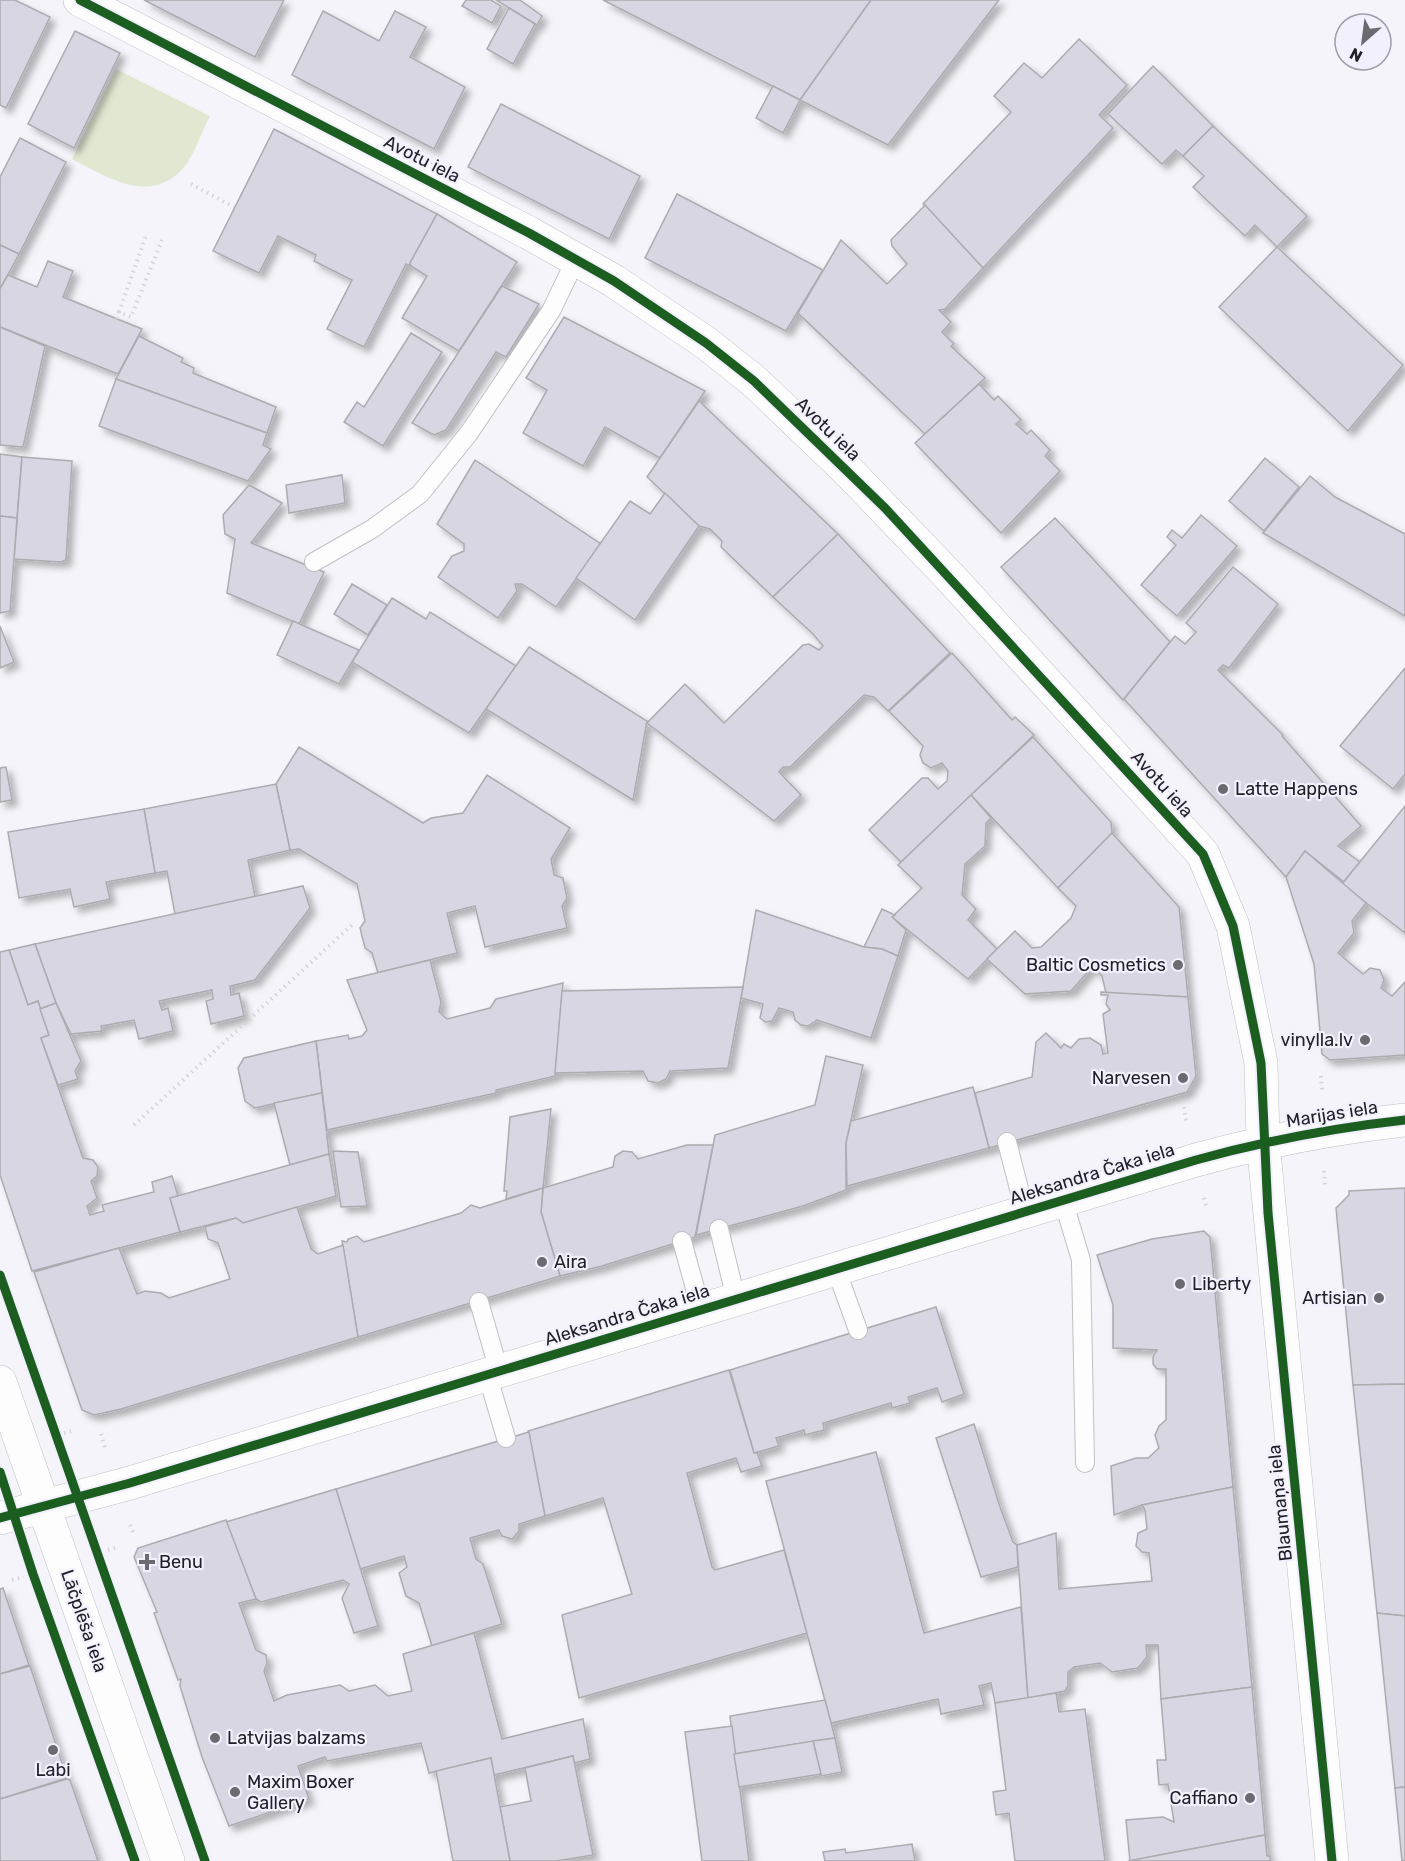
<svg xmlns="http://www.w3.org/2000/svg" width="1405" height="1861" font-family="Rubik,sans-serif">
<style>
.green{fill:#e1e8d2}
.building{fill:#d9d6e3;stroke:#acabb0;stroke-width:1.5;filter:url(#shadow)}
.lines{fill:none;stroke-linecap:round;stroke-linejoin:round}
.lane-casing{stroke:#c0bfc5;stroke-width:20}
.street-casing{stroke:#c0bfc5;stroke-width:34}
.secondary-casing{stroke:#c0bfc5;stroke-width:34}
.primary-casing{stroke:#c0bfc5;stroke-width:34}
.path{stroke:#d5d4d7;stroke-width:4;stroke-dasharray:1.5 4.5;stroke-linecap:butt}
.lane{stroke:#fefdfe;stroke-width:18}
.street{stroke:#fefdfe;stroke-width:33}
.secondary{stroke:#fefdfe;stroke-width:33}
.primary{stroke:#fefdfe;stroke-width:33}
.cycleway-casing{stroke:#f3f0fe;stroke-width:13}
.cycleway{stroke:#1b5e20;stroke-width:9}
.poi-dot{fill:#6b6a70;stroke:#f3f0fe;stroke-width:2}
.labels{text-anchor:middle;stroke-width:4.5;stroke-linejoin:round;paint-order:stroke}
.street-label{font-size:18px;fill:#212026;stroke:#f3f0fe}
.poi-label{font-size:18px;fill:#212026;stroke:#f3f0fe;text-anchor:start}
</style>
<defs>
<filter id="shadow"><feDropShadow dx="5.5" dy="5.5" stdDeviation="3" flood-color="#0004"/></filter>
</defs>
<rect width="100%" height="100%" fill="#f5f4fa"/>
<!-- green -->
<path class="green" d="M 116,69 L 210,116 C 202,131 195,153 185,166 C 151,207 107,177 72,159 Z"/>
<!-- building -->
<g class="building">
<path d="M 0,0 L 15,0 L 50,17 L 6,108 L 0,105 Z"/>
<path d="M 144,0 L 284,0 L 255,57 Z"/>
<path d="M 466,0 L 491,0 L 501,6 L 492,23 L 462,6 Z"/>
<path d="M 496,0 L 520,0 L 542,16 L 537,25 Z"/>
<path d="M 603,0 L 871,0 L 800,100 Z"/>
<path d="M 871,0 L 999,0 L 888,145 L 800,100 Z"/>
<path d="M 509,8 L 535,24 L 513,64 L 487,49 Z"/>
<path d="M 323,11 L 379,41 L 395,11 L 426,27 L 410,57 L 465,87 L 434,149 L 292,75 Z"/>
<path d="M 75,31 L 120,53 L 74,148 L 28,124 Z"/>
<path d="M 1079,39 L 1127,85 L 1099,115 L 1113,128 L 983,268 L 923,204 L 1011,112 L 994,96 L 1024,63 L 1042,78 Z"/>
<path d="M 1153,66 L 1213,126 L 1183,156 L 1176,150 L 1162,164 L 1108,114 Z"/>
<path d="M 773,86 L 800,100 L 783,133 L 756,118 Z"/>
<path d="M 501,104 L 640,176 L 609,239 L 468,167 Z"/>
<path d="M 1213,126 L 1307,216 L 1277,247 L 1255,225 L 1245,236 L 1193,187 L 1204,176 L 1183,156 Z"/>
<path d="M 274,129 L 437,214 L 410,263 L 411,266 L 406,264 L 364,347 L 327,329 L 352,280 L 314,261 L 316,255 L 278,236 L 259,273 L 213,251 Z"/>
<path d="M 20,138 L 66,162 L 19,254 L 0,245 L 0,177 Z"/>
<path d="M 677,194 L 823,270 L 786,331 L 645,258 Z"/>
<path d="M 925,205 L 983,268 L 945,309 L 939,310 L 951,322 L 942,332 L 954,344 L 951,346 L 985,378 L 925,434 L 798,313 L 841,240 L 887,284 L 907,264 L 892,246 L 891,240 Z"/>
<path d="M 437,214 L 517,262 L 459,351 L 402,318 L 427,276 L 411,266 L 410,263 Z"/>
<path d="M 0,245 L 19,254 L 0,289 Z"/>
<path d="M 1277,247 L 1403,365 L 1348,431 L 1219,307 Z"/>
<path d="M 48,261 L 73,271 L 63,297 L 142,329 L 118,374 L 0,327 L 0,289 L 8,275 L 37,287 Z"/>
<path d="M 502,286 L 539,304 L 506,357 L 496,352 L 446,430 L 434,435 L 412,423 Z"/>
<path d="M 564,317 L 705,391 L 660,458 L 605,427 L 583,466 L 523,433 L 547,390 L 526,378 Z"/>
<path d="M 0,327 L 45,346 L 23,447 L 0,445 Z"/>
<path d="M 411,333 L 442,352 L 383,446 L 344,422 L 357,402 L 364,407 Z"/>
<path d="M 139,336 L 183,358 L 181,362 L 194,368 L 193,373 L 276,407 L 267,433 L 116,379 Z"/>
<path d="M 116,379 L 267,433 L 263,445 L 271,449 L 248,481 L 99,426 Z"/>
<path d="M 979,384 L 994,400 L 998,396 L 1021,420 L 1016,424 L 1027,434 L 1031,430 L 1050,450 L 1045,456 L 1060,471 L 1001,533 L 915,443 Z"/>
<path d="M 699,401 L 838,534 L 773,597 L 721,547 L 722,541 L 710,529 L 699,526 L 647,477 Z"/>
<path d="M 0,454 L 22,457 L 17,518 L 0,516 Z"/>
<path d="M 22,457 L 72,461 L 66,560 L 61,562 L 14,559 Z"/>
<path d="M 1265,458 L 1299,487 L 1264,531 L 1229,501 Z"/>
<path d="M 475,460 L 601,544 L 556,607 L 522,584 L 515,584 L 517,591 L 498,618 L 438,577 L 452,556 L 464,551 L 464,544 L 437,524 Z"/>
<path d="M 342,475 L 345,503 L 289,513 L 286,485 Z"/>
<path d="M 1310,476 L 1335,497 L 1405,534 L 1405,616 L 1263,533 Z"/>
<path d="M 249,485 L 282,503 L 251,543 L 324,572 L 299,624 L 227,593 L 235,539 L 225,534 L 223,515 Z"/>
<path d="M 665,493 L 699,526 L 635,620 L 576,578 L 630,501 L 650,514 Z"/>
<path d="M 1201,515 L 1237,546 L 1177,616 L 1141,585 L 1176,545 L 1167,537 L 1172,530 L 1182,538 Z"/>
<path d="M 0,516 L 17,518 L 10,611 L 0,613 Z"/>
<path d="M 1055,518 L 1170,642 L 1123,700 L 1001,567 Z"/>
<path d="M 838,534 L 950,653 L 888,711 L 874,697 L 864,695 L 790,767 L 783,767 L 779,772 L 801,795 L 774,821 L 647,723 L 685,684 L 724,723 L 803,645 L 809,644 L 819,650 L 823,646 L 813,634 L 773,597 Z"/>
<path d="M 1233,567 L 1278,604 L 1229,668 L 1223,665 L 1218,670 L 1283,735 L 1282,736 L 1361,826 L 1338,846 L 1360,862 L 1344,882 L 1305,851 L 1286,877 L 1124,699 L 1175,636 L 1185,644 L 1196,632 L 1186,623 Z"/>
<path d="M 352,584 L 387,605 L 368,635 L 334,614 Z"/>
<path d="M 392,598 L 426,619 L 430,612 L 516,666 L 469,733 L 352,662 Z"/>
<path d="M 293,621 L 359,650 L 339,684 L 277,655 Z"/>
<path d="M 0,626 L 14,662 L 0,668 Z"/>
<path d="M 529,647 L 647,721 L 633,800 L 486,709 Z"/>
<path d="M 952,653 L 1012,720 L 1015,717 L 1034,735 L 901,862 L 869,830 L 922,778 L 928,778 L 938,789 L 947,781 L 948,771 L 942,763 L 931,768 L 923,763 L 920,755 L 923,746 L 889,711 Z"/>
<path d="M 1405,668 L 1405,774 L 1393,789 L 1340,746 Z"/>
<path d="M 1033,737 L 1111,822 L 1112,833 L 1058,888 L 971,795 Z"/>
<path d="M 299,747 L 423,823 L 431,818 L 463,813 L 487,775 L 570,828 L 551,859 L 554,875 L 563,878 L 567,898 L 562,906 L 567,928 L 485,947 L 475,906 L 447,913 L 457,953 L 378,973 L 372,953 L 365,948 L 360,928 L 365,921 L 357,884 L 299,849 L 290,850 L 276,784 Z"/>
<path d="M 6,767 L 12,800 L 0,802 L 0,768 Z"/>
<path d="M 276,784 L 290,850 L 248,860 L 255,897 L 175,914 L 167,871 L 155,873 L 144,809 Z"/>
<path d="M 971,795 L 991,818 L 986,823 L 985,846 L 965,864 L 962,895 L 976,909 L 968,920 L 997,949 L 968,979 L 892,917 L 922,888 L 898,865 Z"/>
<path d="M 1405,806 L 1405,933 L 1342,884 Z"/>
<path d="M 144,809 L 155,873 L 106,882 L 110,899 L 74,907 L 70,889 L 19,898 L 8,832 Z"/>
<path d="M 1112,833 L 1179,907 L 1188,997 L 1106,993 L 1102,976 L 1092,967 L 1071,991 L 1025,994 L 987,959 L 1015,931 L 1032,948 L 1041,947 L 1071,918 L 1076,906 L 1058,888 Z"/>
<path d="M 1305,851 L 1366,903 L 1352,921 L 1354,933 L 1338,953 L 1363,974 L 1370,968 L 1380,970 L 1384,980 L 1381,988 L 1392,996 L 1405,982 L 1405,1055 L 1330,1060 L 1322,1054 L 1314,964 L 1286,877 Z"/>
<path d="M 303,886 L 310,908 L 255,980 L 230,986 L 231,995 L 239,993 L 244,1016 L 211,1024 L 206,1001 L 213,999 L 212,990 L 159,1001 L 162,1010 L 168,1008 L 173,1031 L 139,1039 L 134,1020 L 101,1026 L 102,1031 L 71,1034 L 56,1003 L 35,944 Z"/>
<path d="M 882,909 L 895,915 L 892,917 L 906,930 L 898,956 L 882,949 L 864,947 Z"/>
<path d="M 756,910 L 864,947 L 882,949 L 898,956 L 871,1038 L 817,1020 L 808,1026 L 801,1025 L 795,1020 L 793,1012 L 779,1008 L 772,1021 L 765,1022 L 760,1018 L 763,1004 L 741,998 Z"/>
<path d="M 35,944 L 56,1003 L 40,1009 L 38,1001 L 28,1005 L 9,950 Z"/>
<path d="M 9,950 L 28,1005 L 38,1001 L 49,1035 L 41,1038 L 83,1158 L 93,1160 L 98,1167 L 97,1176 L 91,1181 L 97,1198 L 87,1206 L 90,1215 L 104,1211 L 102,1205 L 154,1192 L 152,1182 L 172,1176 L 178,1196 L 170,1198 L 180,1232 L 32,1271 L 0,1175 L 0,952 Z"/>
<path d="M 430,960 L 441,1002 L 439,1012 L 447,1019 L 490,1008 L 496,999 L 563,983 L 555,1076 L 496,1090 L 496,1093 L 327,1130 L 316,1041 L 348,1035 L 349,1039 L 362,1036 L 367,1030 L 347,980 Z"/>
<path d="M 743,987 L 728,1068 L 670,1071 L 666,1079 L 658,1083 L 648,1081 L 643,1071 L 555,1073 L 562,991 Z"/>
<path d="M 1101,992 L 1188,997 L 1196,1076 L 1187,1092 L 989,1148 L 975,1093 L 1032,1077 L 1036,1042 L 1046,1033 L 1061,1048 L 1064,1044 L 1071,1048 L 1079,1039 L 1090,1038 L 1101,1045 L 1103,1054 L 1108,1053 L 1103,1014 L 1110,1010 L 1106,1004 L 1108,995 L 1101,995 Z"/>
<path d="M 56,1003 L 81,1061 L 75,1071 L 78,1079 L 58,1085 L 41,1038 L 49,1035 L 40,1009 Z"/>
<path d="M 316,1041 L 322,1093 L 255,1108 L 245,1101 L 238,1068 L 244,1058 Z"/>
<path d="M 826,1056 L 863,1065 L 846,1143 L 846,1190 L 803,1206 L 696,1235 L 715,1135 L 815,1105 Z"/>
<path d="M 973,1087 L 989,1148 L 847,1186 L 846,1143 L 851,1121 Z"/>
<path d="M 322,1093 L 329,1154 L 290,1165 L 274,1103 Z"/>
<path d="M 551,1109 L 543,1188 L 506,1199 L 507,1191 L 504,1191 L 510,1117 Z"/>
<path d="M 687,1145 L 713,1145 L 695,1237 L 602,1266 L 560,1276 L 541,1212 L 543,1188 L 613,1167 L 615,1156 L 623,1151 L 632,1152 L 638,1159 Z"/>
<path d="M 333,1151 L 358,1152 L 367,1206 L 341,1207 Z"/>
<path d="M 329,1154 L 336,1196 L 243,1223 L 236,1218 L 180,1232 L 170,1198 Z"/>
<path d="M 543,1188 L 541,1212 L 560,1276 L 358,1337 L 342,1241 L 347,1242 L 348,1239 L 357,1236 L 364,1242 L 461,1213 L 471,1205 L 480,1208 Z"/>
<path d="M 1405,1188 L 1405,1384 L 1353,1385 L 1336,1208 L 1349,1195 L 1349,1191 Z"/>
<path d="M 297,1207 L 311,1249 L 318,1254 L 343,1245 L 358,1337 L 121,1409 L 94,1415 L 82,1410 L 34,1272 L 119,1248 L 137,1294 L 145,1291 L 161,1293 L 169,1298 L 230,1279 L 218,1243 L 208,1239 L 205,1227 L 236,1218 L 243,1223 Z"/>
<path d="M 1204,1231 L 1210,1237 L 1233,1487 L 1142,1505 L 1114,1515 L 1111,1466 L 1136,1458 L 1148,1458 L 1159,1448 L 1155,1435 L 1159,1426 L 1166,1420 L 1166,1369 L 1157,1369 L 1153,1364 L 1153,1357 L 1157,1350 L 1113,1348 L 1113,1305 L 1097,1255 L 1152,1239 Z"/>
<path d="M 936,1307 L 964,1394 L 942,1402 L 937,1388 L 908,1397 L 910,1403 L 892,1408 L 891,1403 L 823,1423 L 824,1430 L 805,1435 L 804,1430 L 776,1438 L 779,1446 L 754,1453 L 730,1370 Z"/>
<path d="M 729,1370 L 754,1453 L 757,1453 L 762,1466 L 741,1472 L 736,1458 L 687,1473 L 712,1567 L 715,1570 L 784,1550 L 807,1633 L 579,1698 L 562,1615 L 632,1594 L 603,1498 L 545,1516 L 528,1431 Z"/>
<path d="M 1405,1384 L 1405,1616 L 1377,1613 L 1353,1385 Z"/>
<path d="M 974,1424 L 1000,1507 L 1013,1542 L 1017,1545 L 1018,1567 L 981,1577 L 936,1438 Z"/>
<path d="M 529,1432 L 545,1516 L 519,1524 L 519,1531 L 512,1539 L 502,1536 L 499,1530 L 470,1538 L 476,1559 L 483,1564 L 502,1624 L 432,1646 L 419,1603 L 406,1596 L 399,1573 L 407,1567 L 404,1556 L 360,1569 L 336,1489 Z"/>
<path d="M 876,1452 L 924,1633 L 1021,1607 L 1028,1698 L 995,1703 L 991,1683 L 979,1686 L 984,1705 L 941,1714 L 938,1699 L 831,1723 L 766,1481 Z"/>
<path d="M 1233,1487 L 1252,1687 L 1161,1699 L 1158,1645 L 1146,1645 L 1147,1657 L 1138,1668 L 1112,1672 L 1100,1663 L 1074,1667 L 1068,1672 L 1068,1686 L 1065,1691 L 1028,1698 L 1017,1545 L 1056,1533 L 1059,1589 L 1152,1581 L 1149,1553 L 1142,1552 L 1136,1546 L 1138,1533 L 1147,1529 L 1145,1510 L 1142,1505 Z"/>
<path d="M 336,1489 L 378,1626 L 354,1633 L 342,1598 L 349,1584 L 343,1580 L 261,1602 L 256,1599 L 226,1522 Z"/>
<path d="M 226,1520 L 256,1599 L 239,1603 L 256,1650 L 266,1655 L 267,1663 L 264,1671 L 274,1701 L 287,1695 L 340,1685 L 349,1691 L 375,1685 L 388,1696 L 412,1691 L 403,1654 L 474,1633 L 502,1739 L 583,1719 L 590,1759 L 574,1763 L 573,1756 L 494,1775 L 491,1758 L 429,1773 L 421,1743 L 327,1761 L 325,1757 L 298,1766 L 309,1799 L 229,1826 L 202,1757 L 180,1686 L 181,1679 L 178,1680 L 154,1613 L 157,1612 L 134,1557 L 138,1548 Z"/>
<path d="M 3,1588 L 29,1665 L 0,1674 L 0,1589 Z"/>
<path d="M 1377,1613 L 1405,1616 L 1405,1787 L 1395,1788 Z"/>
<path d="M 30,1666 L 67,1778 L 0,1799 L 0,1674 Z"/>
<path d="M 1252,1687 L 1265,1835 L 1130,1861 L 1126,1820 L 1163,1817 L 1174,1822 L 1168,1784 L 1159,1785 L 1157,1760 L 1166,1760 L 1161,1699 Z"/>
<path d="M 1056,1693 L 1059,1712 L 1085,1709 L 1105,1861 L 1015,1861 L 1009,1813 L 996,1815 L 993,1792 L 1006,1790 L 995,1703 Z"/>
<path d="M 825,1700 L 835,1738 L 734,1754 L 730,1716 Z"/>
<path d="M 732,1726 L 749,1861 L 702,1861 L 685,1732 Z"/>
<path d="M 835,1738 L 842,1772 L 821,1776 L 813,1741 Z"/>
<path d="M 813,1741 L 821,1774 L 739,1787 L 734,1754 Z"/>
<path d="M 573,1756 L 593,1855 L 556,1861 L 510,1861 L 500,1807 L 531,1801 L 525,1768 Z"/>
<path d="M 491,1758 L 510,1861 L 453,1861 L 436,1771 Z"/>
<path d="M 67,1779 L 70,1780 L 98,1861 L 0,1861 L 0,1799 Z"/>
<path d="M 1405,1787 L 1405,1861 L 1402,1861 L 1395,1788 Z"/>
<path d="M 1265,1835 L 1267,1856 L 1270,1856 L 1270,1861 L 1128,1861 Z"/>
<path d="M 912,1844 L 915,1861 L 825,1861 L 823,1852 L 845,1849 L 846,1853 Z"/>
</g>
<g class="lines">
<defs>
<g id="lane">
<path d="M 314,562 L 372,529 L 420,494 L 469,433 L 551,311 L 576,259"/>
<path d="M 1007,1142 L 1025,1212"/>
<path d="M 1063,1200 L 1081,1260 L 1085,1463"/>
<path d="M 719,1229 L 736,1299"/>
<path d="M 682,1241 L 701,1310"/>
<path d="M 836,1269 L 858,1330"/>
<path d="M 479,1302 L 499,1371"/>
<path d="M 487,1374 L 506,1438"/>
</g>
<path id="street" d="M 1263,1141 L 1332,1861"/>
<path id="secondary" d="M 80,0 L 529,233 L 614,281 L 706,343 L 754,381 L 848,471 L 950,577 L 1203,854 L 1233,926 L 1261,1063 L 1263,1141"/>
<g id="primary">
<path d="M 0,1382 L 168,1861"/>
<path d="M 0,1518 L 130,1483 L 1196,1160 C 1265,1141 1333,1128 1405,1120"/>
</g>
</defs>
<!-- lane casing -->
<use href="#lane" class="lane-casing"/>
<!-- street casing -->
<use href="#street" class="street-casing"/>
<!-- secondary casing -->
<use href="#secondary" class="secondary-casing"/>
<!-- primary casing -->
<use href="#primary" class="primary-casing"/>
<!-- path -->
<g class="path">
<path d="M 191,184 L 234,207"/>
<path d="M 119,312 L 147,233"/>
<path d="M 117,319 L 119,312 L 131,317 L 162,240"/>
<path d="M 1321,1076 L 1322,1091"/>
<path d="M 1184,1107 L 1186,1121"/>
<path d="M 134,1125 L 354,923"/>
<path d="M 1324,1171 L 1325,1185"/>
<path d="M 1204,1198 L 1207,1209"/>
<path d="M 64,1433 L 71,1431"/>
<path d="M 101,1434 L 105,1448"/>
<path d="M 130,1525 L 134,1534"/>
<path d="M 108,1550 L 119,1547"/>
<path d="M 12,1580 L 24,1577"/>
</g>
<!-- lane -->
<use href="#lane" class="lane"/>
<!-- street -->
<use href="#street" class="street"/>
<!-- secondary -->
<use href="#secondary" class="secondary"/>
<!-- primary -->
<use href="#primary" class="primary"/>
<defs>
<g id="cycleway">
<path d="M 80,0 L 529,233 L 614,281 L 706,343 L 754,381 L 885,508 L 1203,854 L 1233,926 L 1261,1063 L 1268,1213 L 1332,1861"/>
<path d="M 0,1275 L 205,1861"/>
<path d="M 0,1472 L 33,1574 L 135,1861"/>
<path d="M 0,1518 L 130,1483 L 1196,1160 C 1265,1141 1333,1128 1405,1120"/>
</g>
</defs>
<!-- cycleway casing -->
<use href="#cycleway" class="cycleway-casing"/>
<!-- cycleway -->
<use href="#cycleway" class="cycleway"/>
</g>
<!-- markers -->
<g class="poi-dot">
<circle cx="1223" cy="789" r="6"/>
<circle cx="1178" cy="965" r="6"/>
<circle cx="1365" cy="1040" r="6"/>
<circle cx="1183" cy="1078" r="6"/>
<circle cx="542" cy="1262" r="6"/>
<circle cx="1180" cy="1284" r="6"/>
<circle cx="1379" cy="1298" r="6"/>
<path d="M144 1553h6v6h6v6h-6v6h-6v-6h-6v-6h6z"/>
<circle cx="215" cy="1738" r="6"/>
<circle cx="53" cy="1750" r="6"/>
<circle cx="235" cy="1792" r="6"/>
<circle cx="1250" cy="1798" r="6"/>
</g>
<g class="labels">
<!-- street labels -->
<g class="street-label">
<text transform="translate(422 159) rotate(27)" y="6">Avotu iela</text>
<text transform="translate(828 429) rotate(44)" y="6">Avotu iela</text>
<text transform="translate(1162 784) rotate(48)" y="6">Avotu iela</text>
<text transform="translate(1332 1114) rotate(-9)" y="6">Marijas iela</text>
<text transform="translate(1092 1174) rotate(-17)" y="6">Aleksandra Čaka iela</text>
<text transform="translate(627 1315) rotate(-17)" y="6">Aleksandra Čaka iela</text>
<text transform="translate(1280 1503) rotate(-96)" y="6">Blaumaņa iela</text>
<text transform="translate(84 1621) rotate(71)" y="6">Lāčplēša iela</text>
</g>
<!-- poi labels -->
<g class="poi-label">
<text x="1235" y="795">Latte Happens</text>
<text x="1166" y="971" text-anchor="end">Baltic Cosmetics</text>
<text x="1353" y="1046" text-anchor="end">vinylla.lv</text>
<text x="1171" y="1084" text-anchor="end">Narvesen</text>
<text x="554" y="1268">Aira</text>
<text x="1192" y="1290">Liberty</text>
<text x="1367" y="1304" text-anchor="end">Artisian</text>
<text x="159" y="1568">Benu</text>
<text x="227" y="1744">Latvijas balzams</text>
<text x="53" y="1776" text-anchor="middle">Labi</text>
<text x="247" y="1788">Maxim Boxer<tspan x="247" dy="21">Gallery</tspan></text>
<text x="1238" y="1804" text-anchor="end">Caffiano</text>
</g>
</g>
<!-- north arrow -->
<g transform="translate(1363 42) rotate(208)"><circle r="28" fill="#f3f0fe" stroke="#9f9da8" stroke-width="1.5"/>
<path d="M0-4.5L10 22L0 15L-10 22Z" fill="#6b6a70"/>
<text y="-9" font-size="16" font-weight="bold" text-anchor="middle" fill="#212026">N</text>
</g>
</svg>
